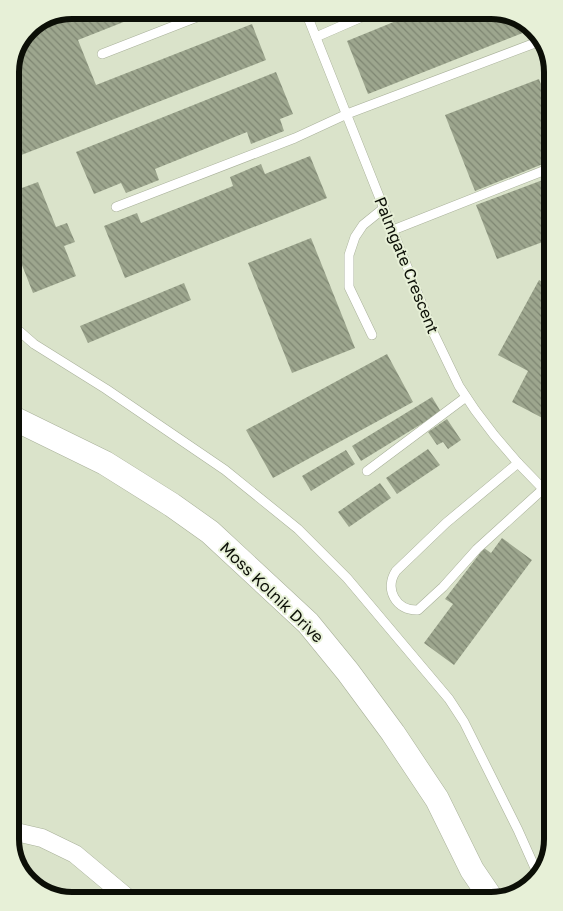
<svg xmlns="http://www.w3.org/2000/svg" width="563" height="911" font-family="'Golos Text',sans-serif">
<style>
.building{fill:url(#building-back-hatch)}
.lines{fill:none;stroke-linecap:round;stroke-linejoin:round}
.lane-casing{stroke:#a9b19a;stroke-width:10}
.street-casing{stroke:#a9b19a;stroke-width:19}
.secondary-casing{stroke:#a9b19a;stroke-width:25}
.lane{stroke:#fff;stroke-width:9}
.street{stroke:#fff;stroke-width:18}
.secondary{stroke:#fff;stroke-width:24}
.labels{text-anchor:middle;stroke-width:4;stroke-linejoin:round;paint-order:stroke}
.street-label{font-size:16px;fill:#0c0f07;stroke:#e7f0d7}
.rim{fill:none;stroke:#0c0f07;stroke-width:6}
</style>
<defs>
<pattern id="building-back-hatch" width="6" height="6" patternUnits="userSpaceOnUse" patternTransform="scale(1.25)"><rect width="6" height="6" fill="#9da68e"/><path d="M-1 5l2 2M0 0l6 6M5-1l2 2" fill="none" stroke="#7e8672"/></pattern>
</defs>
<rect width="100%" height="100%" fill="#dae3ca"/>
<!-- building -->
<g class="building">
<path d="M 71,10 L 154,10 L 78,40 L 96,85 L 252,24 L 266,60 L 11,159 L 10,68 L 28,28 Z"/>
<path d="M 423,10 L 496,10 L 526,20 L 533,29 L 368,94 L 347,41 Z"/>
<path d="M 276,72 L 293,114 L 280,119 L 284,131 L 251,144 L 247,132 L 155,169 L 159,180 L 126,193 L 121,183 L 94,194 L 76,152 Z"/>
<path d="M 539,79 L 547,100 L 548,162 L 475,191 L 445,115 Z"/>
<path d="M 310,156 L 327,198 L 125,278 L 104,226 L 137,213 L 141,223 L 233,186 L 230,177 L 261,164 L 265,174 Z"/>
<path d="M 548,178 L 548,240 L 497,259 L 476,205 Z"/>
<path d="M 38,182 L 56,227 L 67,223 L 75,242 L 64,246 L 76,276 L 33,293 L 18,255 L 12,258 L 11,192 Z"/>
<path d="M 311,238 L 355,348 L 292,373 L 248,263 Z"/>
<path d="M 539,280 L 549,285 L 550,422 L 512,402 L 528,371 L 498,355 Z"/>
<path d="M 184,283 L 191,300 L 88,343 L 80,326 Z"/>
<path d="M 387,354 L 413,402 L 273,478 L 246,430 Z"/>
<path d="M 432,397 L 441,412 L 361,461 L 352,446 Z"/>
<path d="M 447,419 L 461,440 L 448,449 L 443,442 L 437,445 L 428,432 Z"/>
<path d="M 428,449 L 440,465 L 397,494 L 386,478 Z"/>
<path d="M 346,450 L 355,464 L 311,491 L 302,476 Z"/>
<path d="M 380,483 L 391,498 L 349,527 L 338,512 Z"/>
<path d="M 502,538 L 532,560 L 454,665 L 424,643 L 453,604 L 445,599 L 484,548 L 491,553 Z"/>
</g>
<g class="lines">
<defs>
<g id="lane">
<path d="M 305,10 L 433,332 L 459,386 L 475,410 L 494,435 L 518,463 L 550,496"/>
<path d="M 316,37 L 378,10"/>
<path d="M 102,54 L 215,10"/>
<path d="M 116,207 L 295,138 L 347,114 L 543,40"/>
<path d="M 393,230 L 548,169"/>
<path d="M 12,316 L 18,330 L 34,344 L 106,389 L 225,470 L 298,529 L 347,578 L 449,699 L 464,722 L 518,830 L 539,877"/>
<path d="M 372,335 L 349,287 L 349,255 L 355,237 L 363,225 L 384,208"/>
<path d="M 518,463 L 446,523 L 396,571 C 384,589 396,611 418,610 L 443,587 L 477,549 L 542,490"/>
<path d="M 367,471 L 466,397"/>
</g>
<path id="street" d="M 16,832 L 42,838 L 75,854 L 130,900"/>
<path id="secondary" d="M 13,418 L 105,463 L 172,505 L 210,532 L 308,623 L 348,672 L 393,733 L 437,799 L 472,870 L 489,895"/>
</defs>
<!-- lane casing -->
<use href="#lane" class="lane-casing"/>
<!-- street casing -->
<use href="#street" class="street-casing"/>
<!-- secondary casing -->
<use href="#secondary" class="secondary-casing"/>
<!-- lane -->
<use href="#lane" class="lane"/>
<!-- street -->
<use href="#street" class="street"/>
<!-- secondary -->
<use href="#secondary" class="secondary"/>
</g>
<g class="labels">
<!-- street labels -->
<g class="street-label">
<text transform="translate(407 265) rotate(68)" y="6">Palmgate Crescent</text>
<text transform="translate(272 592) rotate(44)" y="6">Moss Kolnik Drive</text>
</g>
</g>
<!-- crop -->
<path d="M0 0H563V911H0ZM72 19H491A53 53 0 0 1 544 72V839A53 53 0 0 1 491 892H72A53 53 0 0 1 19 839V72A53 53 0 0 1 72 19Z" fill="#e7f0d7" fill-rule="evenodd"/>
<path class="rim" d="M72 19H491A53 53 0 0 1 544 72V839A53 53 0 0 1 491 892H72A53 53 0 0 1 19 839V72A53 53 0 0 1 72 19Z"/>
</svg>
